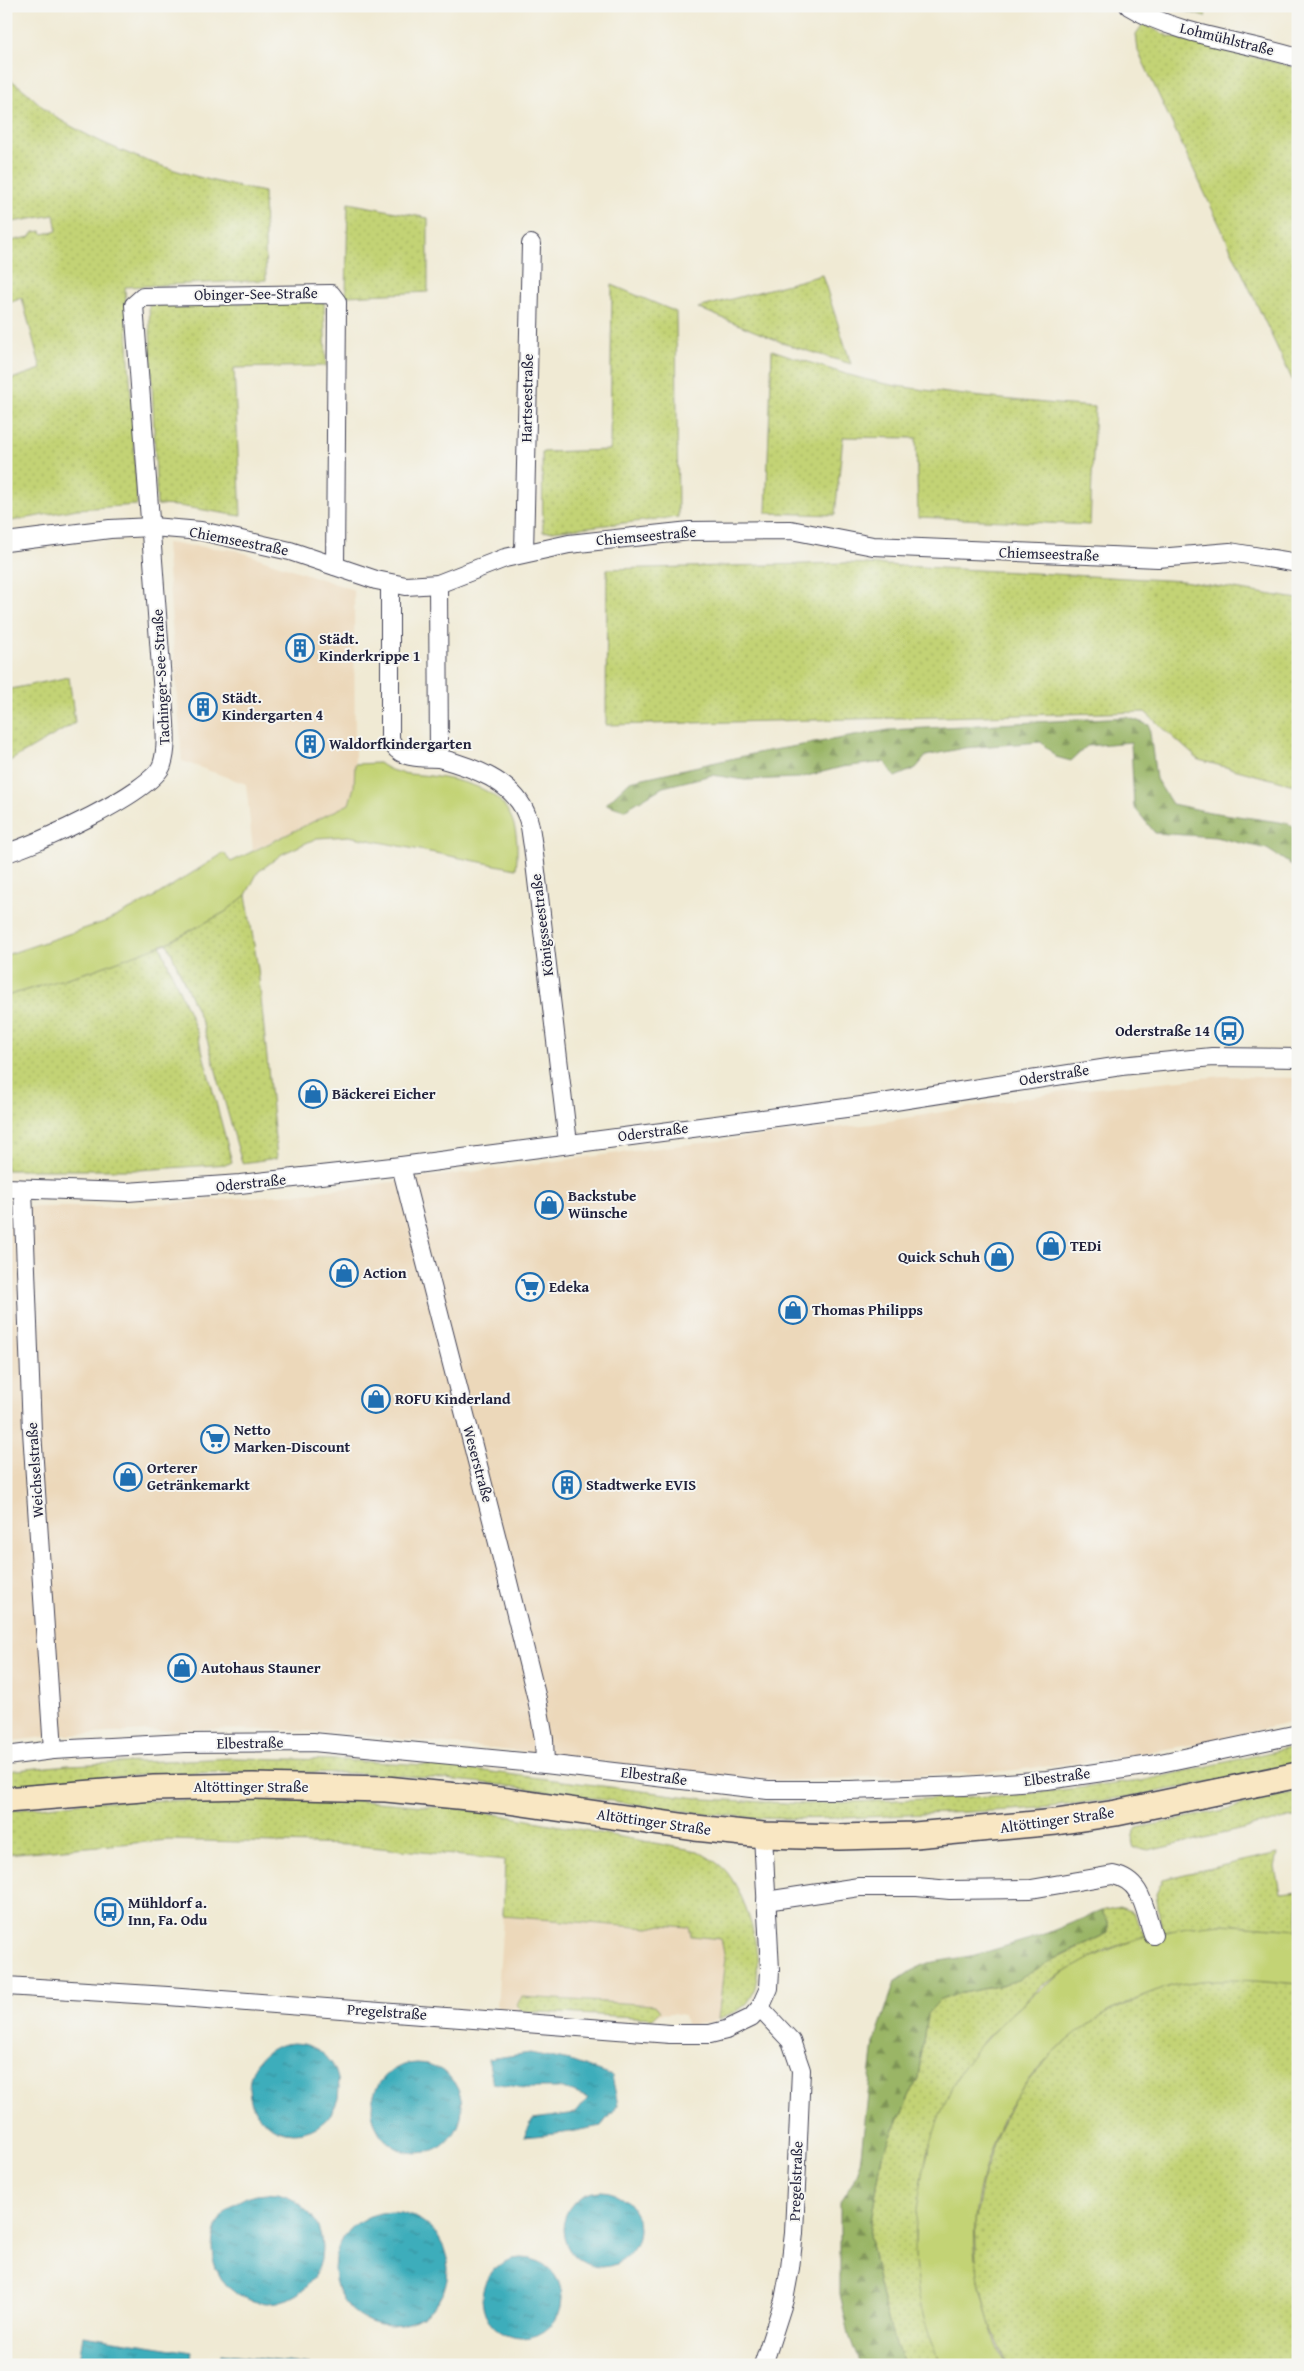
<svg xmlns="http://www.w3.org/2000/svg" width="1304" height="2371" font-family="'Gentium Book Plus',serif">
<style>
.built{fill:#ecd8ba}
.grass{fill:url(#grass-dots);stroke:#727a58}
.forest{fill:url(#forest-firs);stroke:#5e6c50}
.park{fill:#c3d375;stroke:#727a58}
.water{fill:url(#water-ripples);stroke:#30687b}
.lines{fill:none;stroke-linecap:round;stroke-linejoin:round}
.minor-casing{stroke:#414052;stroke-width:20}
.secondary-casing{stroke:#414052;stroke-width:28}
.minor{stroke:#fff;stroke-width:18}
.secondary{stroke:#f9e7c3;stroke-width:25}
.labels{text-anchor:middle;stroke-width:4;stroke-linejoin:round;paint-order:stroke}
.street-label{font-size:15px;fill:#22223b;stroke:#f6f6f2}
.poi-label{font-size:15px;font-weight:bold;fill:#22223b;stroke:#f6f6f2;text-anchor:start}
</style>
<defs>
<pattern id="grass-dots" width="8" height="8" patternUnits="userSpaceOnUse" patternTransform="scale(1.25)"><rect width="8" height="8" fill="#c3d375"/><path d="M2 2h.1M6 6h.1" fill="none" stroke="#a7b566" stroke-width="1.8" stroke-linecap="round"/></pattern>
<pattern id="forest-firs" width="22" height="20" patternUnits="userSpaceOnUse" patternTransform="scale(1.25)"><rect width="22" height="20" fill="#9ab566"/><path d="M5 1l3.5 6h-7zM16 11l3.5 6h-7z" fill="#7d9355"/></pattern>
<pattern id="water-ripples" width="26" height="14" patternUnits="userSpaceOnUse" patternTransform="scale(1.25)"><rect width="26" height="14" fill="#3eadbb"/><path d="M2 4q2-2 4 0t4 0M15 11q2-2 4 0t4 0" fill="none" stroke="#348c99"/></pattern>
</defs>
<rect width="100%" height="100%" fill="#f6f6f2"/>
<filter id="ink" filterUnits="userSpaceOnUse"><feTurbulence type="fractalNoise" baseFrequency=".02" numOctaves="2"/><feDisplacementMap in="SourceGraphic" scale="10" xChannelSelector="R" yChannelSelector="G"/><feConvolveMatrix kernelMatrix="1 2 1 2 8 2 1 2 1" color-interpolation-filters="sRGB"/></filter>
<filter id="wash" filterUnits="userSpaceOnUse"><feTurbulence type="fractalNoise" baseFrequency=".0096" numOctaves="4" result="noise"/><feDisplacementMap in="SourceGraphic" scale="20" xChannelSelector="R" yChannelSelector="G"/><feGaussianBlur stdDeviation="1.12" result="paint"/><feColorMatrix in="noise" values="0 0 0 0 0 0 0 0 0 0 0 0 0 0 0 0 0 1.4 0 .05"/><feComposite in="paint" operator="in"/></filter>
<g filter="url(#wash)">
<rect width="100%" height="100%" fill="#f0ead4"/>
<!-- built -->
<g class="built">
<path d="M 166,543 L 235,550 L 354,590 L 355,764 L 354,787 L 349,804 L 253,850 L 246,784 L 182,761 Z"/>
<path d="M 1223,1076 L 1298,1078 L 1298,1721 L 1211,1741 L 1110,1759 L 1006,1771 L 779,1781 L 696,1774 L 570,1757 L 363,1735 L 294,1730 L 185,1729 L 51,1736 L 6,1742 L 6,1207 L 121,1207 L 307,1193 L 674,1146 L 871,1124 L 1066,1091 Z"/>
<path d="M 503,1916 L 648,1928 L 662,1925 L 689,1927 L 691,1936 L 721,1939 L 725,1958 L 718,2019 L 708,2023 L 692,2025 L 686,2024 L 684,2015 L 673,2013 L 660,2014 L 653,2018 L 497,2008 Z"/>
</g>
<!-- grass -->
<g class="grass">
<path d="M 1171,6 L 1207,6 L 1205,17 Z"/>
<path d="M 1143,24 L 1168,36 L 1298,68 L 1298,392 L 1138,51 L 1136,34 Z"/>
<path d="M 6,78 C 26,87 39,107 57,118 C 121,157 191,178 264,192 L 266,280 L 125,287 L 137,505 L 77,509 L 6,522 L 6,381 L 41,369 L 22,298 L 6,304 L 6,242 L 30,237 L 34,232 L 41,231 L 43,234 L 57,231 L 54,215 L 6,223 Z"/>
<path d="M 348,203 L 428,218 L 428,292 L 346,296 Z"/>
<path d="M 822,275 L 851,364 L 791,346 L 698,308 Z"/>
<path d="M 612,285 L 676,312 L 678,517 L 543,532 L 542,452 L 610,450 Z"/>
<path d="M 324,301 L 326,366 L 234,368 L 241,516 L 179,506 L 157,505 L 149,305 Z"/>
<path d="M 772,350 C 812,363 854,379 897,386 C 962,396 1029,402 1095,407 L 1090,525 L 918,517 L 916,438 L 843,437 L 835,515 L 766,513 Z"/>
<path d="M 847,563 L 1183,581 L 1298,599 L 1298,786 L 1199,760 L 1145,712 L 606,725 L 607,569 Z"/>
<path d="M 69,677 L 75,723 L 6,763 L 6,690 Z"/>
<path d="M 246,895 L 258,969 L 277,1158 L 242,1163 L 203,1025 L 167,943 L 225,912 Z"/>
<path d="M 160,945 L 197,1032 L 232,1162 L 228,1164 L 139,1170 L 6,1170 L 6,996 L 91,971 Z"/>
<path d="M 1298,1746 L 1298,1762 C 1214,1783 1127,1799 1041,1808 C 1002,1811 963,1812 924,1814 C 870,1817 814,1820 760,1818 C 665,1813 571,1792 475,1782 C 319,1766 162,1770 6,1786 L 6,1771 L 68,1765 L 234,1758 L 339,1760 L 444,1766 L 705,1799 L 805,1804 L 1015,1795 L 1141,1781 Z"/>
<path d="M 1298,1791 L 1298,1816 L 1149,1851 L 1134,1848 C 1131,1839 1132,1835 1137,1828 L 1224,1810 Z"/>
<path d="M 341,1799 L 473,1810 L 698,1851 C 707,1857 719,1863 726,1871 C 748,1897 771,1972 748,2002 C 741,2011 728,2015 718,2019 L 725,1958 L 721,1939 L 691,1936 L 689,1927 L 662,1925 L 649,1928 L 503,1916 L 505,1860 L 350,1845 L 168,1840 L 6,1854 L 6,1811 L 92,1801 Z"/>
<path d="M 1278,1853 L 1275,1867 L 1280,1893 L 1298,1891 L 1298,1930 L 1221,1924 L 1162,1932 L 1156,1894 L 1163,1879 Z"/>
<path d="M 1119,1907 L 1133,1912 L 1146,1936 L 1105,1950 L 1042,1985 L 986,2038 L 957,2077 L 927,2153 L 915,2233 L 916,2270 L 923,2314 L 941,2365 L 906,2365 L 895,2345 L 879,2286 L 869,2233 L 882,2156 L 918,2078 L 927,2013 L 938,2001 L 957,1994 L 998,1986 L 1108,1933 L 1108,1921 L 1101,1911 Z"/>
<path d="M 1229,1978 L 1298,1985 L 1298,2365 L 1008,2365 L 988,2320 L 977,2271 L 975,2223 L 983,2179 L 996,2137 L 1016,2096 L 1049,2056 L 1089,2022 L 1153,1991 L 1189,1981 Z"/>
<path d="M 522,1997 L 655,2005 L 660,2011 L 653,2018 L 521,2011 L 517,2004 Z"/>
</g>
<!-- forest -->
<g class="forest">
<path d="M 1127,717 L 1149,725 L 1156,779 L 1172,804 L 1210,812 L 1286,823 L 1298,828 L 1298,869 L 1267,849 L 1215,837 L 1155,833 L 1134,807 L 1131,742 L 1087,746 L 1071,761 L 1056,757 L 1041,742 L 964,748 L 926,756 L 916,768 L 895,777 L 885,762 L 842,767 L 799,778 L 745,780 L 712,775 L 663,787 L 624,810 L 606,804 L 630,781 L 762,752 L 889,730 Z"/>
<path d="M 1101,1911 L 1108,1921 L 1108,1933 L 1063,1954 L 1018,1980 L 998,1986 L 957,1994 L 939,2001 L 927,2014 L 918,2078 L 882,2156 L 869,2233 L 879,2286 L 895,2345 L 906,2365 L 860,2365 L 849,2335 L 840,2294 L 840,2202 L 853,2182 L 860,2163 L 874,2043 L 895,1982 L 911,1971 L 928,1963 L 976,1955 L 1040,1936 Z"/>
</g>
<!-- park -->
<g class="park">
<path d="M 379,763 C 397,777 416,773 437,777 C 497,786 523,806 516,869 L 349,836 L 317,838 L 282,854 L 258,872 L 246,895 L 225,912 L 167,943 L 91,971 L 6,996 L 6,955 L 107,921 L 149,900 L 224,853 L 231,862 L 349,804 L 354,787 L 355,764 Z"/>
<path d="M 1221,1924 L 1298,1930 L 1298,1985 C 1248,1980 1200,1974 1152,1992 C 1098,2012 1050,2047 1017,2095 C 996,2124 976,2188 975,2223 C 973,2245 977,2269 981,2291 C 987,2315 993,2344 1008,2365 L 941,2365 C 935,2348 927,2332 923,2315 C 912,2272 913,2223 922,2179 C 929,2145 940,2110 956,2079 C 966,2060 984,2041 999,2026 C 1061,1962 1133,1931 1221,1924 Z"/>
</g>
<!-- water -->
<g class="water">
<circle cx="294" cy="2088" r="45"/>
<path d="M 530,2053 L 570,2061 L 612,2076 L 618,2105 L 601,2126 L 564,2133 L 524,2137 L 533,2119 L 576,2113 L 588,2098 L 563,2088 L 524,2088 L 493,2083 L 488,2059 Z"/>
<circle cx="417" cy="2108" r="45"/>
<circle cx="601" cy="2229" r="38"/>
<circle cx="267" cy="2248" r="55"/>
<circle cx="391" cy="2269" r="57"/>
<circle cx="522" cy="2298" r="40"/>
<path d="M 83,2335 L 192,2352 L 190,2365 L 78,2365 Z"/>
<path d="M 221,2354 L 310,2365 L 218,2365 Z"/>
</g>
</g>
<g filter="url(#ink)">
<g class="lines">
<defs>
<g id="minor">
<path d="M 1129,6 C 1178,36 1244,41 1298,58"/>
<path d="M 6,542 L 110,529 L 152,527 L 201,531 L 290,551 L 376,580 L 406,586 L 438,584 L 505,558 L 569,544 L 690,531 L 791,530 L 873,546 L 1158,558 L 1230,552 L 1298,563"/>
<path d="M 524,552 L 531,244"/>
<path d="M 390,584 L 390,739 C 399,760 418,757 439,758 L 438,584"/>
<path d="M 439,758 C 472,767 514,781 527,816 C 531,825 531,837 533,846 L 568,1143"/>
<path d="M 6,853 C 36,845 152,792 162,765 C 168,747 165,726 164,708 L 134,305 L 143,297 L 331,294 L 337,302 L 335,566"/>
<path d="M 401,1166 L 506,1574 L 537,1699 L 544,1739 L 545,1764"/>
<path d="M 6,1188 L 127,1192 L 240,1184 L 401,1166 L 869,1105 L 1121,1066 L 1212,1057 L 1298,1058"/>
<path d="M 23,1189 L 32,1431 L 53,1750"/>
<path d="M 6,1756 L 53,1750 L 185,1743 L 313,1742 L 545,1764 L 768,1790 L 850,1790 L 964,1786 L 1047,1780 L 1151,1765 L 1298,1734"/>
<path d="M 766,1901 L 859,1887 L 917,1887 L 950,1890 L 1031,1889 L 1113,1875 C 1143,1881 1144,1909 1153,1935"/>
<path d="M 6,1986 L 168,1996 L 670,2034 L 710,2034 L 726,2030 L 751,2018 L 760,2008 L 769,1988 L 770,1970 L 763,1835"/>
<path d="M 760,2008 L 791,2041 L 801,2070 L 794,2233 L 790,2268 L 784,2300 L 763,2365"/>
</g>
<path id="secondary" d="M 6,1800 L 154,1788 L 253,1786 L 386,1789 L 508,1801 L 695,1828 L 763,1835 L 839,1837 L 915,1835 L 1056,1822 L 1116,1813 L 1298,1775"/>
</defs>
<!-- minor casing -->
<use href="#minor" class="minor-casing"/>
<!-- secondary casing -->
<use href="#secondary" class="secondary-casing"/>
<!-- minor -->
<use href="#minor" class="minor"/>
<!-- secondary -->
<use href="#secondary" class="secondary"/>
</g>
</g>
<!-- icons -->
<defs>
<symbol id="building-ring" viewBox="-11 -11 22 22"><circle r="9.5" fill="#f6f6f2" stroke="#1f6fb2" stroke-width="1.5"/><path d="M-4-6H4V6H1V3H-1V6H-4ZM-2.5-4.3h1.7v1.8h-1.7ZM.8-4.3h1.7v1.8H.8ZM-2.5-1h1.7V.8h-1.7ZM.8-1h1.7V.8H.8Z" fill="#1f6fb2"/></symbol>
<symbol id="bus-ring" viewBox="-11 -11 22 22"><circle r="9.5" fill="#f6f6f2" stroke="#1f6fb2" stroke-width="1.5"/><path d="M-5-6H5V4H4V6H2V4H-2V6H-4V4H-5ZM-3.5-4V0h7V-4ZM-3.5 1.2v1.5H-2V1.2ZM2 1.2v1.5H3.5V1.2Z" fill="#1f6fb2"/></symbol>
<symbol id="shop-ring" viewBox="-11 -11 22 22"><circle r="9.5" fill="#f6f6f2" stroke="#1f6fb2" stroke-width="1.5"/><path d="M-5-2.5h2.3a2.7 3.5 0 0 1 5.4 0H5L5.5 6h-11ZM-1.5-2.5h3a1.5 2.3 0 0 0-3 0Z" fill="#1f6fb2"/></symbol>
<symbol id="supermarket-ring" viewBox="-11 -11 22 22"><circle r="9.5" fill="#f6f6f2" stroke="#1f6fb2" stroke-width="1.5"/><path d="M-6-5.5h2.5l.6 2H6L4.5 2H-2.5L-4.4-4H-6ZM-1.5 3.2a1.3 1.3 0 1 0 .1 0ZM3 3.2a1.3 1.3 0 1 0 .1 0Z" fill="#1f6fb2"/></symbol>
</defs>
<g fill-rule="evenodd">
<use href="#building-ring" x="284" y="632" width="32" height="32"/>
<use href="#building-ring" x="187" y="691" width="32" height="32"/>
<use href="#building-ring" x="294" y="728" width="32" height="32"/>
<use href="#bus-ring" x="1213" y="1015" width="32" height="32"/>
<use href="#shop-ring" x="297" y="1078" width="32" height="32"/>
<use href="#shop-ring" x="533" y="1189" width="32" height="32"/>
<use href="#shop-ring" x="1035" y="1230" width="32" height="32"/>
<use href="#shop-ring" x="983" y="1241" width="32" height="32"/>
<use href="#shop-ring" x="328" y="1257" width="32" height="32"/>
<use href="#supermarket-ring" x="514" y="1271" width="32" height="32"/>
<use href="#shop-ring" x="777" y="1294" width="32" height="32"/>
<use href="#shop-ring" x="360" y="1383" width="32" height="32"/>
<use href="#supermarket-ring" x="199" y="1423" width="32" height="32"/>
<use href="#shop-ring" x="112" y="1461" width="32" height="32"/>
<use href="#building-ring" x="551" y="1469" width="32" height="32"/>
<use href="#shop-ring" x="166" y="1652" width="32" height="32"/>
<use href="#bus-ring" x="93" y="1896" width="32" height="32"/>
</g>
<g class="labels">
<!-- street labels -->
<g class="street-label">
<text transform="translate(1227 39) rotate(14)" y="5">Lohmühlstraße</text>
<text transform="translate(256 294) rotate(-1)" y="5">Obinger-See-Straße</text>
<text transform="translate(527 398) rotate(-89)" y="5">Hartseestraße</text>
<text transform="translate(646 536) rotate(-5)" y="5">Chiemseestraße</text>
<text transform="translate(239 541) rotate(11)" y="5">Chiemseestraße</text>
<text transform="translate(1049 554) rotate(2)" y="5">Chiemseestraße</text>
<text transform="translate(161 677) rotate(-93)" y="5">Tachinger-See-Straße</text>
<text transform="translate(542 925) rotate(-97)" y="5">Königsseestraße</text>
<text transform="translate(1054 1075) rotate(-9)" y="5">Oderstraße</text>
<text transform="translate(653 1132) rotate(-7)" y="5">Oderstraße</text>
<text transform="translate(251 1183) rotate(-6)" y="5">Oderstraße</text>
<text transform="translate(478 1464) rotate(75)" y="5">Weserstraße</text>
<text transform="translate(35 1470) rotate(-94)" y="5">Weichselstraße</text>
<text transform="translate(250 1743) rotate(-1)" y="5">Elbestraße</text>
<text transform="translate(654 1776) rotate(7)" y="5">Elbestraße</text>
<text transform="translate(1057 1777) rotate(-7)" y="5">Elbestraße</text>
<text x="251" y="1792">Altöttinger Straße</text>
<text transform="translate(1057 1820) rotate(-8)" y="5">Altöttinger Straße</text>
<text transform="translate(654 1822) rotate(8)" y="5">Altöttinger Straße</text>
<text transform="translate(387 2012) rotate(4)" y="5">Pregelstraße</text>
<text transform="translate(796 2181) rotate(-88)" y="5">Pregelstraße</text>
</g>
<!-- poi labels -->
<g class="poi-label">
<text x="319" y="644">Städt.<tspan x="319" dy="17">Kinderkrippe 1</tspan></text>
<text x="222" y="703">Städt.<tspan x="222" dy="17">Kindergarten 4</tspan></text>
<text x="329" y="749">Waldorfkindergarten</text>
<text x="1210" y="1036" text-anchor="end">Oderstraße 14</text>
<text x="332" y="1099">Bäckerei Eicher</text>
<text x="568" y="1201">Backstube<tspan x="568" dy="17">Wünsche</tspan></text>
<text x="1070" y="1251">TEDi</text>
<text x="980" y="1262" text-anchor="end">Quick Schuh</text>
<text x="363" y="1278">Action</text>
<text x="549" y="1292">Edeka</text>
<text x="812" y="1315">Thomas Philipps</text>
<text x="395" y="1404">ROFU Kinderland</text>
<text x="234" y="1435">Netto<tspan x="234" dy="17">Marken-Discount</tspan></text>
<text x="147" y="1473">Orterer<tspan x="147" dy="17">Getränkemarkt</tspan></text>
<text x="586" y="1490">Stadtwerke EVIS</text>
<text x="201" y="1673">Autohaus Stauner</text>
<text x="128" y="1908">Mühldorf a.<tspan x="128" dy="17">Inn, Fa. Odu</tspan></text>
</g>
</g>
<!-- margin -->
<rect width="1304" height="2371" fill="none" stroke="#f6f6f2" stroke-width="25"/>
</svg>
